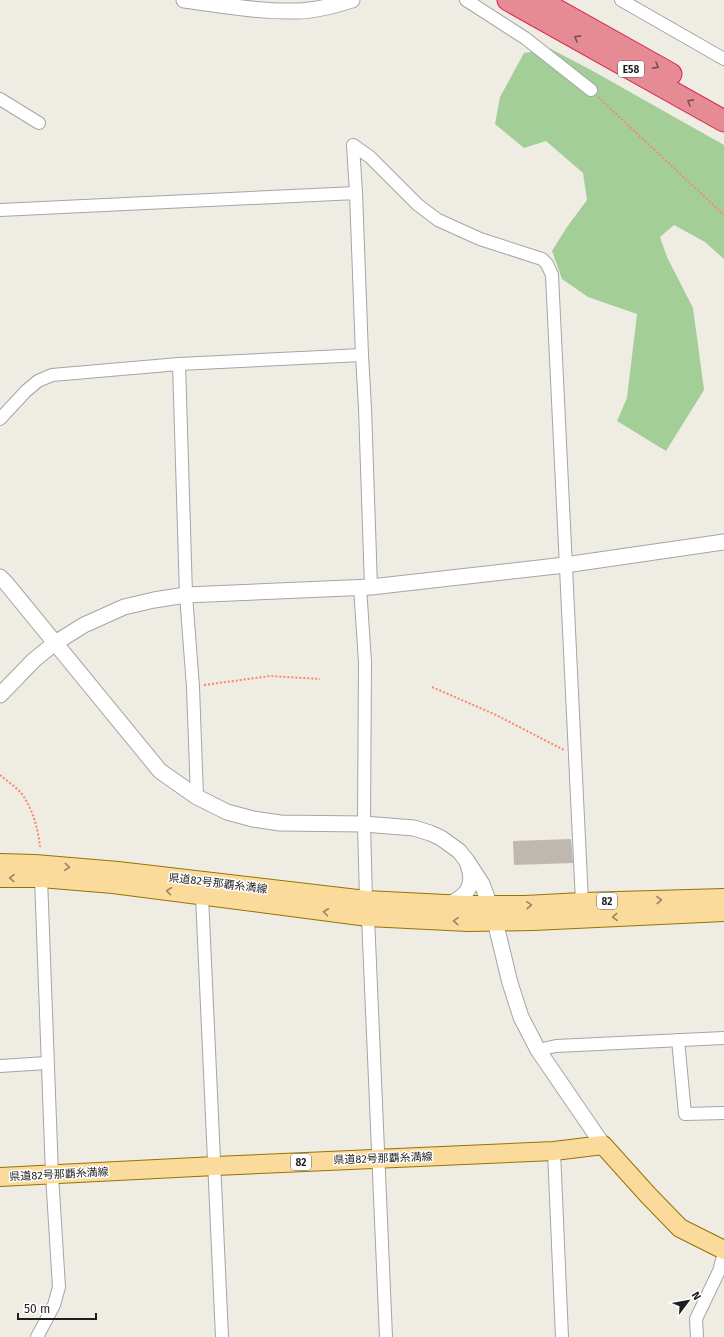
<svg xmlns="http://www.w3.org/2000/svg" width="724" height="1337" font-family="'Fira Sans','Noto Sans JP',sans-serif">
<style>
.forest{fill:#a3ce98}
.building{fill:#bfb8b0}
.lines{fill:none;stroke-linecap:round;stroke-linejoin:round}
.minor-casing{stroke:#a5a5a5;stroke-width:14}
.tertiary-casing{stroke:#a5a5a5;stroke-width:17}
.primary-casing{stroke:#967301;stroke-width:20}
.motorway-casing{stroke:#d82552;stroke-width:23}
.path{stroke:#f9866a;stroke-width:2;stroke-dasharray:2 2;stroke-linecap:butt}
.minor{stroke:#fff;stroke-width:12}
.tertiary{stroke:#fff;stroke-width:15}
.primary{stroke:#fbdb9c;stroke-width:18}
.motorway{stroke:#e68b94;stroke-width:21}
.oneway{stroke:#784f53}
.oneway2{stroke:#988663}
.labels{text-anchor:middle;stroke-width:3;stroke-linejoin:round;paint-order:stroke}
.shield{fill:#fff;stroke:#626262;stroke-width:1}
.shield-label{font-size:10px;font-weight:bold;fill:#1e1e1e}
.street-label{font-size:11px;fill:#1e1e1e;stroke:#fff}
</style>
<rect width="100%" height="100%" fill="#efece4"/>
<!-- forest -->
<path class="forest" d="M 551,49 L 591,70 L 724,145 L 724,259 L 705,242 L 674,225 L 660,237 L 667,257 L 693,308 L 704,390 L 666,451 L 617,421 L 627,398 L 637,314 L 588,297 L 562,279 L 552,251 L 567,227 L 587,200 L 583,173 L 546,141 L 524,148 L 495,124 L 500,97 L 524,53 Z"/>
<!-- building -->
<path class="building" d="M 571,839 L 573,863 L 514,865 L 513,841 Z"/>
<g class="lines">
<defs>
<g id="minor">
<path d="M 466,0 L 525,38 L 591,90"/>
<path d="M 621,0 L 724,59"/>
<path d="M 0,99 L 39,123"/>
<path d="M 356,193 L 353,145 L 370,157 L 418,205 L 438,220 L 480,239 L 542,259 L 547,264 L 552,275 L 582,902"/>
<path d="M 0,210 L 356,193 L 362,355 L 365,408 L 371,587"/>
<path d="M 179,364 L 186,595 L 193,687 L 197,797"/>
<path d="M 0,419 L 26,391 L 38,381 L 52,375 L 179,364 L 362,355"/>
<path d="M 360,587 L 365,662 L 364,824 L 366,900"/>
<path d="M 202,896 L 222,1337"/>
<path d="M 368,917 L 386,1337"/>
<path d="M 678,1040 L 685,1114 L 724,1113"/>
<path d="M 538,1050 L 556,1046 L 724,1038"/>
<path d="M 0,1066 L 47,1063"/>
<path d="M 554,1151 L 562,1337"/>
<path d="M 37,1337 L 54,1305 L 59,1287 L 52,1175 L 41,878"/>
<path d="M 697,1337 L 696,1319 L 719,1271 L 724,1253"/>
</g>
<g id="tertiary">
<path d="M 184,0 C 222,5 259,12 297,11 C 313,11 336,5 352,0"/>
<path d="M 0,577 L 6,583 L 160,771 L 197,797 L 227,812 L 253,819 L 280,823 L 364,824 L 414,828 L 430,833 L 441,838 L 459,851 L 467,861 L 482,884 L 485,892 L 495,921 L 510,983 L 521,1017 L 538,1050 L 603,1145"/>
<path d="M 0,695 L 34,660 L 55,643 L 84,625 L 124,607 L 154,600 L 186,595 L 371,587 L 565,565 L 724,542"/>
<path d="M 448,904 C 466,898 476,885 468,865"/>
</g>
<g id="primary">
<path d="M 0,863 L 35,864 L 118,871 L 366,900 L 465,905 L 525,905 L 582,902 L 724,898"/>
<path d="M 0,878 L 41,878 L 113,884 L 368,917 L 468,922 L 533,921 L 724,912"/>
<path d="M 0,1177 L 215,1166 L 554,1151 L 603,1145 L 648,1195 L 680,1228 L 724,1250"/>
</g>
<g id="motorway">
<path d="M 508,0 L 724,121"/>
<path d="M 539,0 L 671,74"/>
</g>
</defs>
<!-- minor casing -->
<use href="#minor" class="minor-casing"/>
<!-- tertiary casing -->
<use href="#tertiary" class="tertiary-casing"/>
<!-- primary casing -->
<use href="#primary" class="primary-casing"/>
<!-- motorway casing -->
<use href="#motorway" class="motorway-casing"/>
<!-- path -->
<g class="path">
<path d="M 598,97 L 724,215"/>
<path d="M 204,685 L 270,676 L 320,679"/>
<path d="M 432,687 L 496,715 L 564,750"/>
<path d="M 0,775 C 7,781 16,787 22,794 C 33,810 38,828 40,847"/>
</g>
<!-- minor -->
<use href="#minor" class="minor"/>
<!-- tertiary -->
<use href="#tertiary" class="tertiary"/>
<!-- primary -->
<use href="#primary" class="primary"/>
<!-- motorway -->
<use href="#motorway" class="motorway"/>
</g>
<!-- one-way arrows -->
<defs><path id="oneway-chevron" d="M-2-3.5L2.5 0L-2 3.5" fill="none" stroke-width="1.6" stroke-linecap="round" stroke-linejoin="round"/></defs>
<g class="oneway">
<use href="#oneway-chevron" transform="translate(577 38) rotate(-151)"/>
<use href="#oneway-chevron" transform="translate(656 66) rotate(29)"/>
<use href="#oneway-chevron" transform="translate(690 102) rotate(-151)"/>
</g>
<g class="oneway2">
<use href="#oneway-chevron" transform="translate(67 867) rotate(5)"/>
<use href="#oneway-chevron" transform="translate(12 878) rotate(-179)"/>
<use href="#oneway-chevron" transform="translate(169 891) rotate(-172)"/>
<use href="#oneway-chevron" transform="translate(659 900) rotate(-2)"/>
<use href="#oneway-chevron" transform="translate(529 905) rotate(-3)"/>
<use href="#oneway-chevron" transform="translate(326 912) rotate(-173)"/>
<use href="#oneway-chevron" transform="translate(615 917) rotate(177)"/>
<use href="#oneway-chevron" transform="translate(456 921) rotate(-177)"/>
</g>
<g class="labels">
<!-- shield labels -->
<g class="shield">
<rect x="618" y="61" width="26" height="16" rx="3"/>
<rect x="597" y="893" width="20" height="16" rx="3"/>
<rect x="291" y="1154" width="20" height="16" rx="3"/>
</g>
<g class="shield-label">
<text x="631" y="73">E58</text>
<text x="607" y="905">82</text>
<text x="301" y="1166">82</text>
</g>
<!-- street labels -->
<g class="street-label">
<text transform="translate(218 883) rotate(7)" y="4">県道82号那覇糸満線</text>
<text transform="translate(383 1158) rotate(-2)" y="4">県道82号那覇糸満線</text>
<text transform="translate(59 1174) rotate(-3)" y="4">県道82号那覇糸満線</text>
</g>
</g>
<!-- north arrow -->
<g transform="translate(688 1301) rotate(58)" stroke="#ffffff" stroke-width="3" paint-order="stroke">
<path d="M0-3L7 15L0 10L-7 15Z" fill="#1e1e1e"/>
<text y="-6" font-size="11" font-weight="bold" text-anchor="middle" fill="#1e1e1e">N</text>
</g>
<!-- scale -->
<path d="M18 1313v6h78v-6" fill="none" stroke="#1e1e1e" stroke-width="2"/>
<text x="24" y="1313" font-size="12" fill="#1e1e1e" stroke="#ffffff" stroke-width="3" paint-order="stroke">50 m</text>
</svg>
